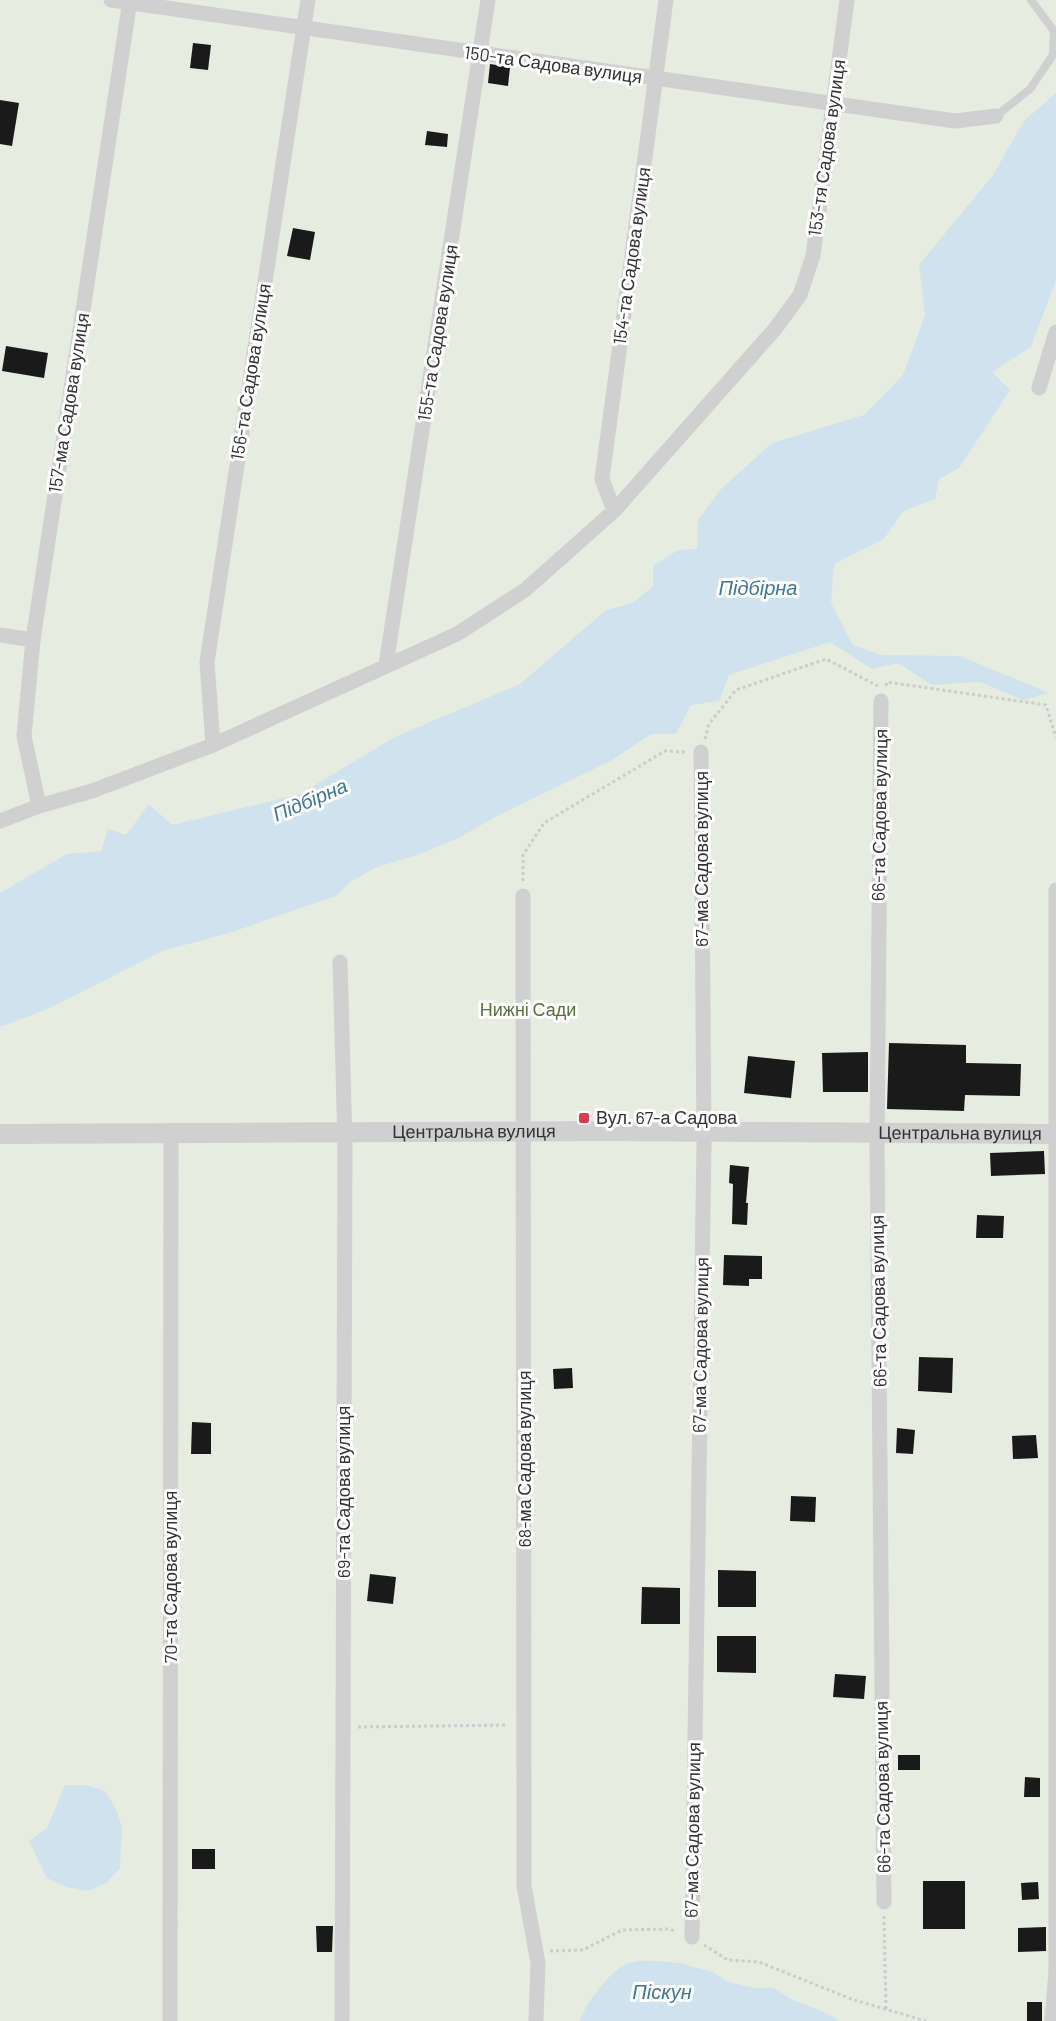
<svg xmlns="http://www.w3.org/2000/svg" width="1056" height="2021" font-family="Barlow,sans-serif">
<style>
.green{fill:#e6ecdf}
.water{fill:#cfe2ee}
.building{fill:#1a1a1a}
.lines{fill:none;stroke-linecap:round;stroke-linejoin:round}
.path{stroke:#cdcdcd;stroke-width:3;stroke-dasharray:3 3;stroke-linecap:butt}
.service{stroke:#d0d0d0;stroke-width:8}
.minor{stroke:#d0d0d0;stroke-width:15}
.tertiary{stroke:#d0d0d0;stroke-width:20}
.poi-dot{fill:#e63946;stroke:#fff;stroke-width:2}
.labels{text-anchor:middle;stroke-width:6;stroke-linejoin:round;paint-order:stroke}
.street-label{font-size:18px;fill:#333;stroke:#fff}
.park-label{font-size:18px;fill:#56703f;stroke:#fff}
.poi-label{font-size:18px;fill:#333;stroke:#fff;text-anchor:start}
.water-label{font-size:20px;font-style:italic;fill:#3f7597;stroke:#fff}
</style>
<rect width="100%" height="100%" fill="#fff"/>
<!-- green -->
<rect class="green" x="0" y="0" width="1056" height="2021"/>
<!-- water -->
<g class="water">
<path d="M 1056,93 L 1056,280 L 1031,347 L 992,372 L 1010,390 L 959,468 L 939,479 L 935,499 L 903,511 L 884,539 L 834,564 L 831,603 L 852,644 L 880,655 L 960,656 L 1049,693 L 1023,700 L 980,682 L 932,685 L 898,663 L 872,669 L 830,642 L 729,675 L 719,701 L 691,705 L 676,734 L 651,734 L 612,760 L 495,817 L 462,836 L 423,853 L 377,867 L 350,882 L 336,896 L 229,933 L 162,951 L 50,1008 L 0,1027 L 0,893 L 67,854 L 101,851 L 108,829 L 126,835 L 149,804 L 172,825 L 300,794 L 395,737 L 520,684 L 606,610 L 633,603 L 653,586 L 653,566 L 678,550 L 697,549 L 698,520 L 722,488 L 772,443 L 864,415 L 903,375 L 925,315 L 919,265 L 993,175 L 1024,121 Z"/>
<path d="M 65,1785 L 85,1785 L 105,1791 L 116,1809 L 122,1827 L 120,1868 L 106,1883 L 88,1891 L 66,1887 L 47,1878 L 29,1841 L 47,1828 Z"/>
<path d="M 657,1961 L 679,1963 L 713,1972 L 728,1982 L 756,1988 L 773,1988 L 795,2001 L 820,2010 L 839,2021 L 579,2021 C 588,2002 611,1966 633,1962 C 640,1960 649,1961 657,1961 Z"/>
</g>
<!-- building -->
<g class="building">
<path d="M 193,43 L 211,45 L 208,70 L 190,68 Z"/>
<path d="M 490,64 L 510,67 L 508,86 L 488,83 Z"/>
<path d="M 0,100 L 19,103 L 12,146 L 0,144 Z"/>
<path d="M 427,131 L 448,134 L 447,147 L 425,145 Z"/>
<path d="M 293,228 L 315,232 L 310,260 L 287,256 Z"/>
<path d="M 6,346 L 48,353 L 44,378 L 2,371 Z"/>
<path d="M 889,1043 L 966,1045 L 966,1063 L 1021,1064 L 1020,1096 L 965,1095 L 964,1111 L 887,1109 Z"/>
<path d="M 868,1052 L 868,1092 L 823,1092 L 822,1053 Z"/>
<path d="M 748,1056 L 795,1061 L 791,1098 L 744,1093 Z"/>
<path d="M 1044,1151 L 1045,1174 L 991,1176 L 990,1153 Z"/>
<path d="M 730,1165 L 749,1167 L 746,1203 L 748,1203 L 747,1225 L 732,1224 L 733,1184 L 729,1183 Z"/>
<path d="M 977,1215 L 1004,1216 L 1003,1238 L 976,1238 Z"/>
<path d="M 724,1255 L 762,1256 L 762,1279 L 749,1279 L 749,1286 L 723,1285 Z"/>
<path d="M 919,1357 L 953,1358 L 952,1393 L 918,1391 Z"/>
<path d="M 572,1368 L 573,1388 L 554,1389 L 553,1369 Z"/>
<path d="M 192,1422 L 211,1423 L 211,1454 L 191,1454 Z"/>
<path d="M 897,1428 L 915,1430 L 913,1454 L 896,1453 Z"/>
<path d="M 1036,1435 L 1038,1458 L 1013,1459 L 1012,1436 Z"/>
<path d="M 791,1496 L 816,1497 L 815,1522 L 790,1521 Z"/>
<path d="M 718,1570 L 756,1571 L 756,1607 L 718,1607 Z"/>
<path d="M 370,1574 L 396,1577 L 393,1604 L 367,1601 Z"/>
<path d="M 642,1587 L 680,1588 L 680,1624 L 641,1624 Z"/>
<path d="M 717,1636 L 756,1636 L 756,1673 L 717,1672 Z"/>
<path d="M 835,1674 L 866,1676 L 864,1699 L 833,1697 Z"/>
<rect x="898" y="1755" width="22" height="15"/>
<path d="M 1025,1777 L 1040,1778 L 1040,1797 L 1024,1797 Z"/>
<rect x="192" y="1849" width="23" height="20"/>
<rect x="923" y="1881" width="42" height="48"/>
<path d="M 1038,1882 L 1039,1899 L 1022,1900 L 1021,1883 Z"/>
<path d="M 316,1926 L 333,1926 L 332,1952 L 317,1952 Z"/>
<path d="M 1046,1927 L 1046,1951 L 1018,1952 L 1018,1928 Z"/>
<rect x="1027" y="2002" width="15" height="19"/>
</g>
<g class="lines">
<!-- path -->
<g class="path">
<path d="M 886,686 L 887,682 L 1046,705 L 1056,738"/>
<path d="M 705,739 L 709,724 L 736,690 L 826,659 L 878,686"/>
<path d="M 523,881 L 523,855 L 544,823 L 665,751 L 687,752"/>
<path d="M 358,1727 L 508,1725"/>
<path d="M 884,1916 L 886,2010"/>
<path d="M 704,1945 L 728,1960 L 759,1962 L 854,2000 L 926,2021"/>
<path d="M 550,1951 L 583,1950 L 622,1930 L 670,1929 L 676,1932"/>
</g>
<!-- service -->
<path class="service" d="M 996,116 L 1030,89 L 1053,55 L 1054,31 L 1031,0"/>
<!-- minor -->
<g class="minor">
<path d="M 111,0 L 955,121 L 996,116"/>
<path d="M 1039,388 L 1056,332"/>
<path d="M 614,511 L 602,479 L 666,0"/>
<path d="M 0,635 L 33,640"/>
<path d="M 386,665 L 488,0"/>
<path d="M 881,701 L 877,1144 L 884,1902"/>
<path d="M 213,745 L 207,662 L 308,0"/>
<path d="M 39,806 L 24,736 L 33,640 L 130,0"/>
<path d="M 0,821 L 39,806 L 92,791 L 213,745 L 457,634 L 525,590 L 614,511 L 775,329 L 800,295 L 813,256 L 847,0"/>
<path d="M 523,896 L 524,1886 L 538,1963 L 536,2021"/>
<path d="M 340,962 L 345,1143 L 342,2021"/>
<path d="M 692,1937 L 704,1143 L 701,752"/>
<path d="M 170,2021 L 171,1134"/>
<path d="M 1052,2021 L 1056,1971 L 1056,890"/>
</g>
<!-- tertiary -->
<path class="tertiary" id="s1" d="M 0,1134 L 605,1131 L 1056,1134"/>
</g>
<!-- markers -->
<rect class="poi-dot" x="578" y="1112" width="12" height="12" rx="3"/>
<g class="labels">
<!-- street labels -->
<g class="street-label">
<text transform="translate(553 65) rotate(8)" y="6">150-та Садова вулиця</text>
<text transform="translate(827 148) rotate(-82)" y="6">153-тя Садова вулиця</text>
<text transform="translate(632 256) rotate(-82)" y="6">154-та Садова вулиця</text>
<text transform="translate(438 333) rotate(-81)" y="6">155-та Садова вулиця</text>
<text transform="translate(251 372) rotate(-81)" y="6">156-та Садова вулиця</text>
<text transform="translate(69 403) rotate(-81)" y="6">157-ма Садова вулиця</text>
<text transform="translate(880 815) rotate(-89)" y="6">66-та Садова вулиця</text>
<text transform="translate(702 859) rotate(-90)" y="6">67-ма Садова вулиця</text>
<text dy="6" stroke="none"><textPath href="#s1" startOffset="474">Центральна вулиця</textPath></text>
<text dy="6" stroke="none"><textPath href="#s1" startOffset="960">Центральна вулиця</textPath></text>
<text transform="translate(879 1301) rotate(-91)" y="6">66-та Садова вулиця</text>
<text transform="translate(701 1345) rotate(-89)" y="6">67-ма Садова вулиця</text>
<text transform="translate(525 1459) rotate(-90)" y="6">68-ма Садова вулиця</text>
<text transform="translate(344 1492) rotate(-90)" y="6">69-та Садова вулиця</text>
<text transform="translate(171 1577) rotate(-90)" y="6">70-та Садова вулиця</text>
<text transform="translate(883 1787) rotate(-91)" y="6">66-та Садова вулиця</text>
<text transform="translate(693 1830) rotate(-89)" y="6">67-ма Садова вулиця</text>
</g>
<!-- park labels -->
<g class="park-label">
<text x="528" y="1016">Нижні Сади</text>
</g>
<!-- poi labels -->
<g class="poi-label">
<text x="596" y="1124">Вул. 67-а Садова</text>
</g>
<!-- water labels -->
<g class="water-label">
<text x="758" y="595">Підбірна</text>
<text transform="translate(310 800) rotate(-23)" y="7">Підбірна</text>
<text x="662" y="1999">Піскун</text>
</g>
</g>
</svg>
